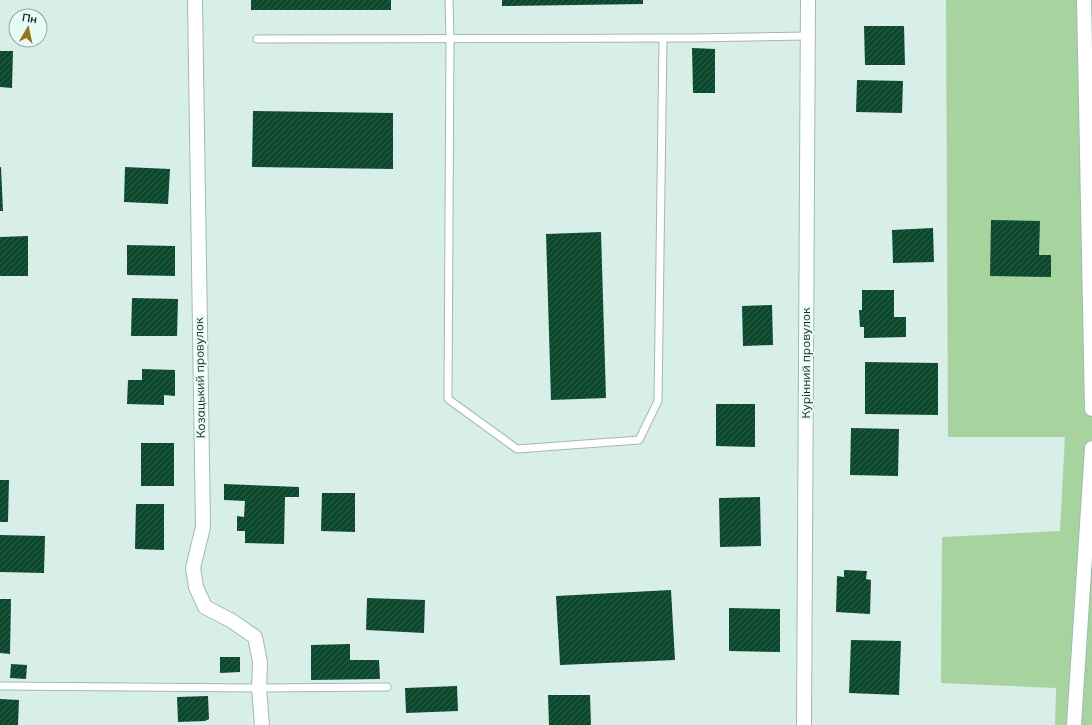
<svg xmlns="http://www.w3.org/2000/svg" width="1092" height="725" font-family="Mulish,sans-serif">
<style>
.green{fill:#a7d39e}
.forest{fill:url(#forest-crowns)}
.building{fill:url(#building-hatch)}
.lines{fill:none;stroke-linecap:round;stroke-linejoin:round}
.service-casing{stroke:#a2b9b3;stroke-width:9}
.minor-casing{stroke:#a2b9b3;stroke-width:16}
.service{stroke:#fff;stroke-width:7}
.minor{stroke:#fff;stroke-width:14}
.labels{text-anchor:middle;stroke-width:4;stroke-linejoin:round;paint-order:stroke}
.street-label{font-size:12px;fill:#1f2825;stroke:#e4fcf5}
</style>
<defs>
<pattern id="forest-crowns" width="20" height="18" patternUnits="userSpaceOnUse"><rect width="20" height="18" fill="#a7d39e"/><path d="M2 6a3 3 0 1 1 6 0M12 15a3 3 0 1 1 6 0" fill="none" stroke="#8fb588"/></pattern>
<pattern id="building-hatch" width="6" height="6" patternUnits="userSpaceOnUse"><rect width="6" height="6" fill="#0c482d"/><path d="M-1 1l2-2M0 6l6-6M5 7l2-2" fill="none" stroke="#2f604a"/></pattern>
</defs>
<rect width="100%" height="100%" fill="#d7efe8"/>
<!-- green -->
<path class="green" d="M 946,0 L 1092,0 L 1092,640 L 1084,671 L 1092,671 L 1092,725 L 1055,725 L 1056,688 L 941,683 L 942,537 L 1060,531 L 1065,437 L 948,437 Z"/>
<!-- forest -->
<path class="forest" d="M 1092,640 L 1092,671 L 1084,671 L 1091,641 Z"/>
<!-- building -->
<g class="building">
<rect x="251" y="0" width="140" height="10"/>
<path d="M 502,0 L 643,0 L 643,4 L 502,6 Z"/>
<path d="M 864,26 L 904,26 L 905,65 L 865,65 Z"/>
<path d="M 692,48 L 715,49 L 715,93 L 693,93 Z"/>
<path d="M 0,51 L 13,51 L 12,88 L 0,87 Z"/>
<path d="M 857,80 L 903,81 L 902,113 L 856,112 Z"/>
<path d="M 253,111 L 393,113 L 393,169 L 252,167 Z"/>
<path d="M 0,167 L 1,167 L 3,211 L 0,211 Z"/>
<path d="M 125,167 L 170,169 L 168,204 L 124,202 Z"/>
<path d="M 991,220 L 1040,221 L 1039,255 L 1051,255 L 1051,277 L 990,276 Z"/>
<path d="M 933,228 L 934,262 L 893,263 L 892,230 Z"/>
<path d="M 601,232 L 606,398 L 551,400 L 546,234 Z"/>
<path d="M 28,236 L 28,276 L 0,276 L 0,237 Z"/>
<path d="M 127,245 L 175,246 L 175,276 L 127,275 Z"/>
<path d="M 862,290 L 894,290 L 894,317 L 906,317 L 906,337 L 864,338 L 864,327 L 860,327 L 859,310 L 862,310 Z"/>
<path d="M 132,298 L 178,299 L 177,336 L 131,336 Z"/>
<path d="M 772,305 L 773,345 L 743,346 L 742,306 Z"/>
<path d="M 865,362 L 938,363 L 938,415 L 865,414 Z"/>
<path d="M 142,369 L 175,370 L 175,396 L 164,395 L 164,405 L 127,404 L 128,380 L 142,380 Z"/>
<path d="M 716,404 L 755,404 L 755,447 L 716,446 Z"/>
<path d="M 851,428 L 899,429 L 898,476 L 850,475 Z"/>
<rect x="141" y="443" width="33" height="43"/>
<path d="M 0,480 L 9,480 L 8,522 L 0,522 Z"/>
<path d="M 224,484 L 299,487 L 299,497 L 285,497 L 284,544 L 245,543 L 245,531 L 237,531 L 237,516 L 244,517 L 245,501 L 224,500 Z"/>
<path d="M 322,493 L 355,493 L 355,532 L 321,531 Z"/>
<path d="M 760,497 L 761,546 L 720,547 L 719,498 Z"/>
<path d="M 136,504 L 164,504 L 164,550 L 135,549 Z"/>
<path d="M 0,535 L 45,536 L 44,573 L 0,572 Z"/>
<path d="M 844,570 L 867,571 L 866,579 L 871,580 L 870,614 L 836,612 L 837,576 L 844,577 Z"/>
<path d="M 671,590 L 675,660 L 560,665 L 556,596 Z"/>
<path d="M 367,598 L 425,600 L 424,633 L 366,630 Z"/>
<path d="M 0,599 L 11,599 L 10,654 L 0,653 Z"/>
<path d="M 729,608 L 780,609 L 780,652 L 729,651 Z"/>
<path d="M 851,640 L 901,641 L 899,695 L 849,693 Z"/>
<path d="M 350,644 L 350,660 L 379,660 L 380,679 L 311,680 L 311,645 Z"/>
<path d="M 220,657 L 240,657 L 240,672 L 220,673 Z"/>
<path d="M 11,664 L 27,665 L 26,679 L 10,678 Z"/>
<path d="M 457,686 L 458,711 L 406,713 L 405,688 Z"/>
<path d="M 548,695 L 590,695 L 591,725 L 549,725 Z"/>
<path d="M 208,696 L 209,719 L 205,721 L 178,722 L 177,697 Z"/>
<path d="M 0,699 L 19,700 L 18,725 L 0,725 Z"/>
</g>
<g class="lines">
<defs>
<g id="service">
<path d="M 449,0 L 450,39 L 448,399 L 517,449 L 639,440 L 658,401 L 663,38"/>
<path d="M 257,39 L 692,38 L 807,36"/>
<path d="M 0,686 L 259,688 L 387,687"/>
</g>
<g id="minor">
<path d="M 195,0 L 203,527 L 193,568 L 196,587 L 205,607 L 232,621 L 255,637 L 260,662 L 259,688 L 262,725"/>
<path d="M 1084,0 L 1092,409"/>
<path d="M 804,725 L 808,0"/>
<path d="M 1074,725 L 1092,448"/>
</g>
</defs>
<!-- service casing -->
<use href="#service" class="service-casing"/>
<!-- minor casing -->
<use href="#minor" class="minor-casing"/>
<!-- service -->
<use href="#service" class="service"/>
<!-- minor -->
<use href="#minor" class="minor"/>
</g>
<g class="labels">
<!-- street labels -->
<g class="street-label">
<text transform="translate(806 363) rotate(-90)" y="4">Курінний провулок</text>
<text transform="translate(200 378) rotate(-91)" y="4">Козацький провулок</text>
</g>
</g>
<!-- north arrow -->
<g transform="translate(28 28) rotate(9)"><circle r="19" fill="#e4fcf5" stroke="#95a7a2"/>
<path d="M0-3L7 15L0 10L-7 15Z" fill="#96751e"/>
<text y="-6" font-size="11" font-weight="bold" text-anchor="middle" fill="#1f2825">Пн</text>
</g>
</svg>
